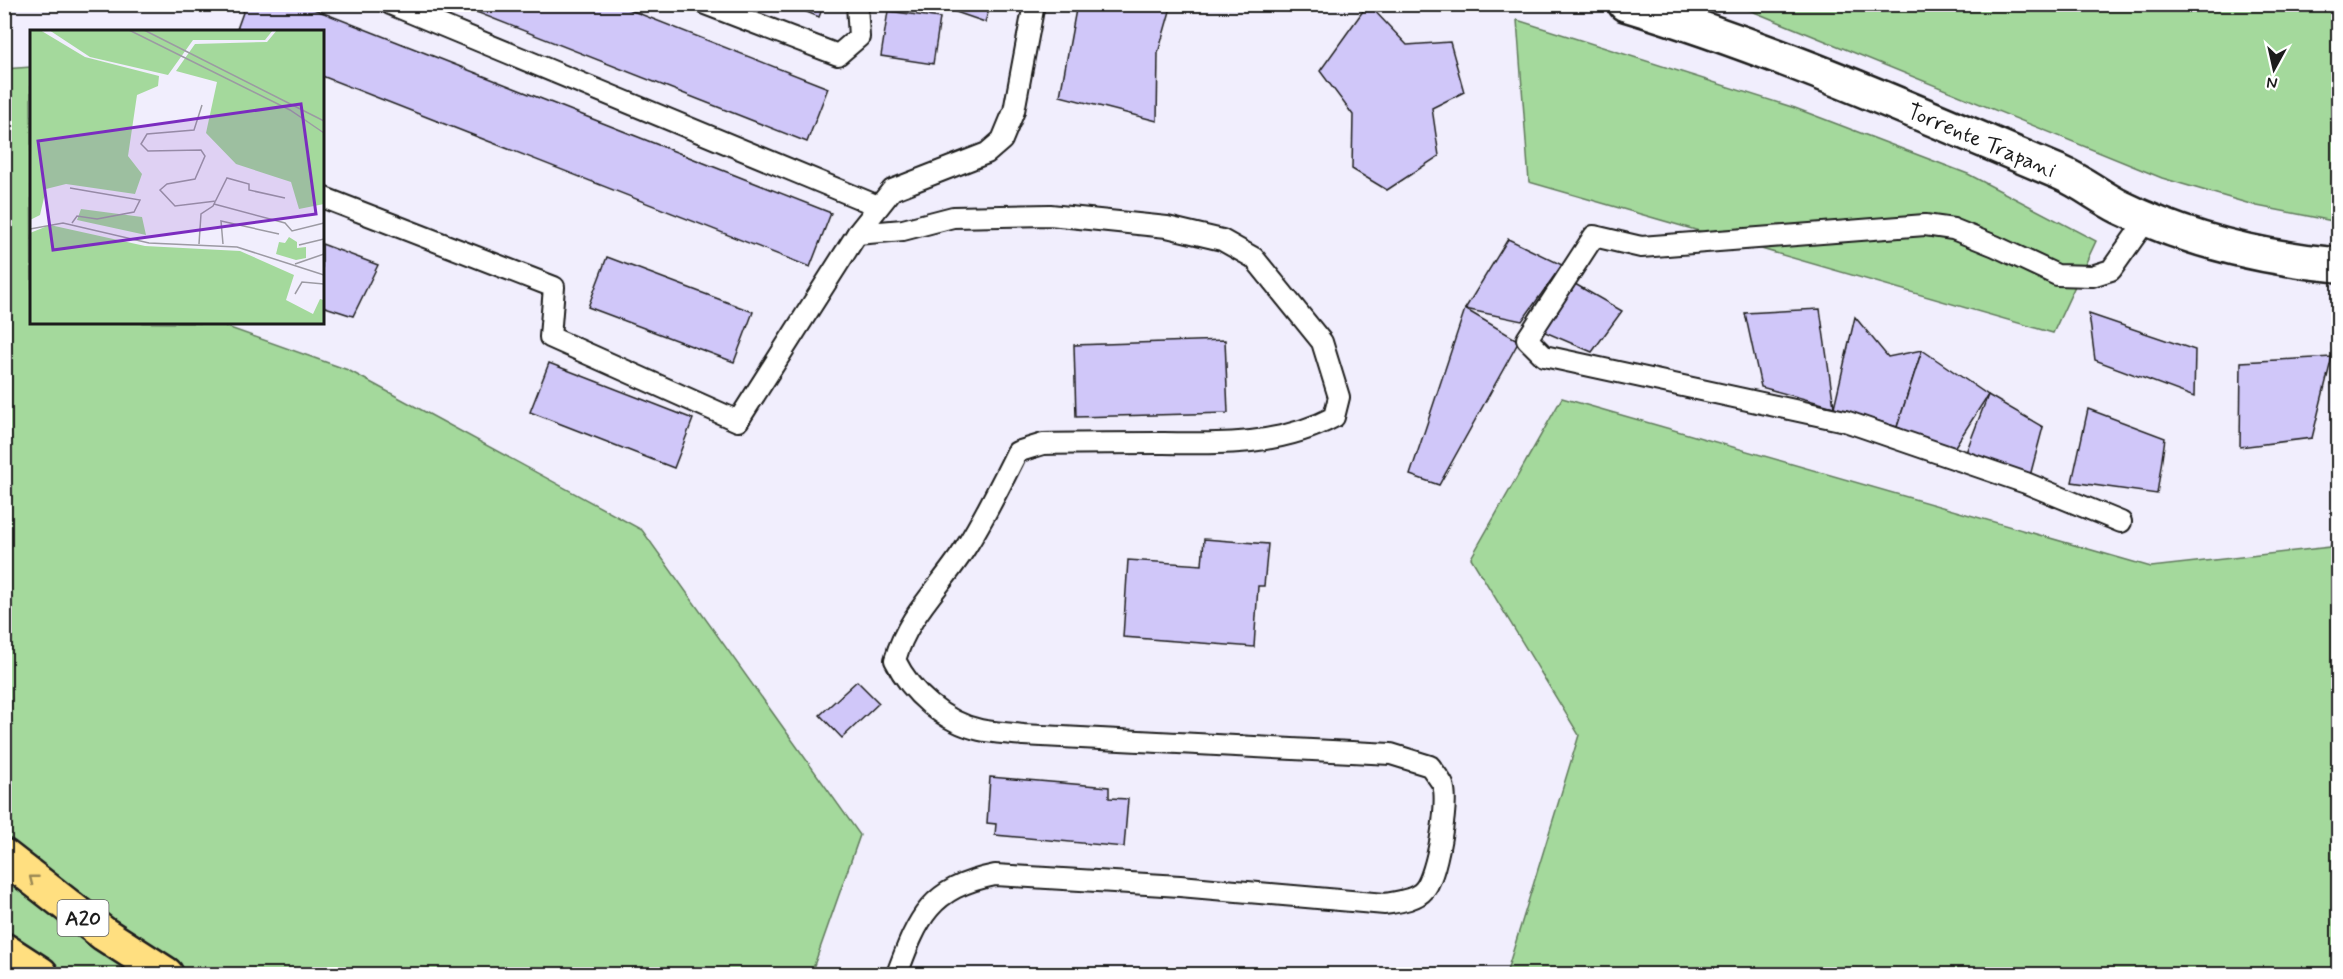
<svg xmlns="http://www.w3.org/2000/svg" width="2343" height="979" font-family="Mynerve,sans-serif">
<style>
.green{fill:#a4d99c;stroke:#607a5c;stroke-width:1.5}
.building{fill:#d0c7f9;stroke:#1c1c1c;stroke-width:1.5}
.lines{fill:none;stroke-linecap:round;stroke-linejoin:round}
.service-casing{stroke:#1c1c1c;stroke-width:24}
.minor-casing{stroke:#1c1c1c;stroke-width:38}
.motorway-casing{stroke:#1c1c1c;stroke-width:38}
.service{stroke:#fff;stroke-width:20}
.minor{stroke:#fff;stroke-width:33}
.motorway{stroke:#ffdf80;stroke-width:33}
.oneway{stroke:#998753}
.labels{text-anchor:middle;stroke-width:4.5;stroke-linejoin:round;paint-order:stroke}
.shield{fill:#fff;stroke:#606060;stroke-width:1.5}
.shield-label{font-size:21px;font-weight:bold;fill:#1c1c1c}
.street-label{font-size:22px;fill:#1c1c1c;stroke:#fff}
.inset-road{fill:none;stroke:#9c9aa3;stroke-width:1.5}
.view{fill:#7b2cbf;fill-opacity:0.15;stroke:#7b2cbf;stroke-width:3}
.inset-edge{fill:none;stroke:#1c1c1c;stroke-width:3}
</style>
<rect width="100%" height="100%" fill="#f1eefd"/>
<filter id="ink" filterUnits="userSpaceOnUse"><feTurbulence type="fractalNoise" baseFrequency=".0167" numOctaves="2"/><feDisplacementMap in="SourceGraphic" scale="12" xChannelSelector="R" yChannelSelector="G"/><feConvolveMatrix kernelMatrix="1 2 1 2 8 2 1 2 1" color-interpolation-filters="sRGB"/></filter>
<g filter="url(#ink)">
<!-- green -->
<g class="green">
<path d="M 1737,5 L 2338,5 L 2338,222 L 2257,206 L 2162,178 Z"/>
<path d="M 1517,20 L 1795,108 L 1968,174 L 2096,241 L 2053,333 L 1529,182 Z"/>
<path d="M 31,67 L 32,322 L 216,323 L 348,370 L 642,530 L 860,835 L 811,974 L 5,974 L 4,69 Z"/>
<path d="M 1562,398 L 2151,567 L 2330,547 L 2338,526 L 2338,974 L 1506,974 L 1579,735 L 1471,558 Z"/>
</g>
<!-- building -->
<g class="building">
<path d="M 246,4 L 301,4 L 831,213 L 810,267 L 322,76 L 322,32 L 236,32 Z"/>
<path d="M 456,4 L 615,4 L 828,88 L 807,142 Z"/>
<path d="M 787,4 L 824,4 L 819,17 Z"/>
<path d="M 952,4 L 991,4 L 985,22 L 950,10 Z"/>
<path d="M 1077,4 L 1172,4 L 1158,53 L 1157,121 L 1060,96 Z"/>
<path d="M 1368,4 L 1407,45 L 1450,42 L 1464,92 L 1432,108 L 1439,156 L 1387,190 L 1352,169 L 1353,115 L 1320,71 Z"/>
<path d="M 888,11 L 940,18 L 933,64 L 881,56 Z"/>
<path d="M 1508,239 L 1562,265 L 1522,321 L 1465,309 Z"/>
<path d="M 322,244 L 378,265 L 353,316 L 322,306 Z"/>
<path d="M 607,257 L 753,312 L 734,362 L 588,307 Z"/>
<path d="M 1575,284 L 1622,311 L 1592,352 L 1538,329 Z"/>
<path d="M 1465,309 L 1519,341 L 1439,485 L 1410,475 Z"/>
<path d="M 1820,309 L 1834,407 L 1761,387 L 1745,313 Z"/>
<path d="M 2089,314 L 2195,350 L 2194,397 L 2095,360 Z"/>
<path d="M 1855,317 L 1888,357 L 1922,350 L 1897,427 L 1834,407 Z"/>
<path d="M 1225,340 L 1228,413 L 1076,417 L 1074,345 Z"/>
<path d="M 1922,350 L 1988,395 L 1952,451 L 1897,427 Z"/>
<path d="M 2332,357 L 2312,438 L 2240,447 L 2241,362 Z"/>
<path d="M 549,363 L 693,419 L 674,468 L 530,412 Z"/>
<path d="M 1988,395 L 2043,427 L 2030,476 L 1965,455 Z"/>
<path d="M 2088,409 L 2165,438 L 2157,494 L 2072,482 Z"/>
<path d="M 1204,539 L 1268,544 L 1264,586 L 1258,586 L 1254,647 L 1123,637 L 1128,560 L 1202,565 Z"/>
<path d="M 857,681 L 879,703 L 842,738 L 820,715 Z"/>
<path d="M 990,777 L 1109,787 L 1109,798 L 1128,799 L 1124,847 L 995,835 L 996,824 L 987,823 Z"/>
</g>
<g class="lines">
<defs>
<g id="service">
<path d="M 390,4 L 878,206"/>
<path d="M 705,4 L 838,55 L 859,37 L 857,4"/>
<path d="M 322,197 L 554,287 L 550,337 L 738,421 L 857,234 L 892,190 L 987,153 L 1002,140 L 1014,111 L 1034,4"/>
<path d="M 857,234 L 903,230 L 953,217 L 1050,215 L 1167,227 L 1222,240 L 1254,258 L 1322,342 L 1339,397 L 1334,417 C 1280,446 1218,444 1158,443 C 1120,443 1081,443 1043,444 L 1017,452 C 1001,484 985,517 966,547 C 942,586 908,614 895,660 C 911,693 944,722 980,730 C 994,733 1009,733 1023,735 L 1391,754 L 1430,766 C 1434,772 1440,779 1443,785 C 1449,803 1437,876 1424,890 C 1416,900 1397,902 1385,904 L 1180,886 L 995,875 C 930,888 918,917 897,974"/>
<path d="M 2121,522 L 2026,483 L 1845,421 L 1544,356 L 1527,339 L 1594,236 L 1641,247 L 1925,225 L 1953,229 L 1995,246 L 2057,275 L 2092,276 L 2111,270 L 2147,219"/>
</g>
<g id="minor">
<path id="s1" d="M 1625,4 C 1775,49 1918,113 2061,173 C 2082,182 2100,197 2120,207 C 2189,241 2262,258 2338,265"/>
</g>
<g id="motorway">
<path d="M 4,856 L 104,934 L 166,974"/>
<path d="M 4,950 L 41,974"/>
</g>
</defs>
<!-- service casing -->
<use href="#service" class="service-casing"/>
<!-- minor casing -->
<use href="#minor" class="minor-casing"/>
<!-- motorway casing -->
<use href="#motorway" class="motorway-casing"/>
<!-- service -->
<use href="#service" class="service"/>
<!-- minor -->
<use href="#minor" class="minor"/>
<!-- motorway -->
<use href="#motorway" class="motorway"/>
</g>
<!-- one-way arrows -->
<defs><path id="oneway-chevron" d="M-2-3.5L2.5 0L-2 3.5" fill="none" stroke-width="1.6" stroke-linecap="round" stroke-linejoin="round" transform="scale(1.5)"/></defs>
<use class="oneway" href="#oneway-chevron" transform="translate(33 879) rotate(-142)"/>
</g>
<g class="labels">
<!-- shield labels -->
<rect class="shield" x="57.5" y="900" width="51" height="36" rx="4.5"/>
<g class="shield-label">
<text x="83" y="925">A20</text>
</g>
<!-- street labels -->
<g class="street-label">
<text dy="8" stroke="none"><textPath href="#s1" startOffset="382">Torrente Trapani</textPath></text>
</g>
</g>
<!-- overview -->
<g transform="translate(30 30)">
<rect width="294" height="294" fill="#f1eefd"/>
<path d="M 0,0 L 10,0 L 55,27 L 129,46 L 128,56 L 107,65 L 98,126 L 112,144 L 105,164 L 36,154 L 16,159 L 10,185 L 0,190 ZM 19,0 L 243,0 L 235,10 L 163,10 L 138,45 L 60,27 ZM 247,0 L 294,0 L 294,174 L 269,179 L 261,152 L 206,134 L 176,103 L 187,52 L 146,41 L 165,14 L 237,12 ZM 51,179 L 112,187 L 116,205 L 47,190 ZM 20,195 L 115,216 L 210,221 L 264,245 L 256,270 L 283,284 L 290,269 L 294,270 L 294,294 L 0,294 L 0,203 ZM 259,207 L 267,212 L 267,218 L 276,217 L 276,228 L 266,230 L 246,224 L 249,212 L 255,213 Z" fill="#a4d99c"/>
<path class="inset-road" d="M 99,0 L 260,80 L 294,103M 114,0 L 294,91M 172,75 L 164,100 L 117,104 L 111,114 L 118,121 L 171,120 L 175,126 L 165,149 L 137,154 L 130,160 L 145,176 L 186,171M 40,158 L 110,170 L 104,182 L 67,189 L 47,186 L 42,193M 184,174 L 255,193 L 262,201 L 294,193M 0,199 L 33,193 L 119,213 L 207,217 L 294,245M 169,214 L 171,184 L 183,176 L 197,148 L 219,154 L 219,160 L 255,168M 193,214 L 191,191 L 249,204M 269,215 L 294,209M 265,234 L 294,224M 265,264 L 272,252 L 294,254"/>
<path class="view" d="M 271,74 L 286,184 L 23,220 L 8,111 Z"/>
<rect width="294" height="294" class="inset-edge"/>
</g>
<!-- margin -->
<rect width="2343" height="979" fill="none" stroke="#fff" stroke-width="24"/>
<rect x="12" y="12" width="2319" height="955" fill="none" stroke="#1c1c1c" stroke-width="2" filter="url(#ink)"/>
<!-- north arrow -->
<g transform="translate(2274 69) rotate(188)" stroke="#ffffff" stroke-width="4.5" paint-order="stroke">
<path d="M0-4.5L10 22L0 15L-10 22Z" fill="#1c1c1c"/>
<text y="-9" font-size="16" font-weight="bold" text-anchor="middle" fill="#1c1c1c">N</text>
</g>
</svg>
